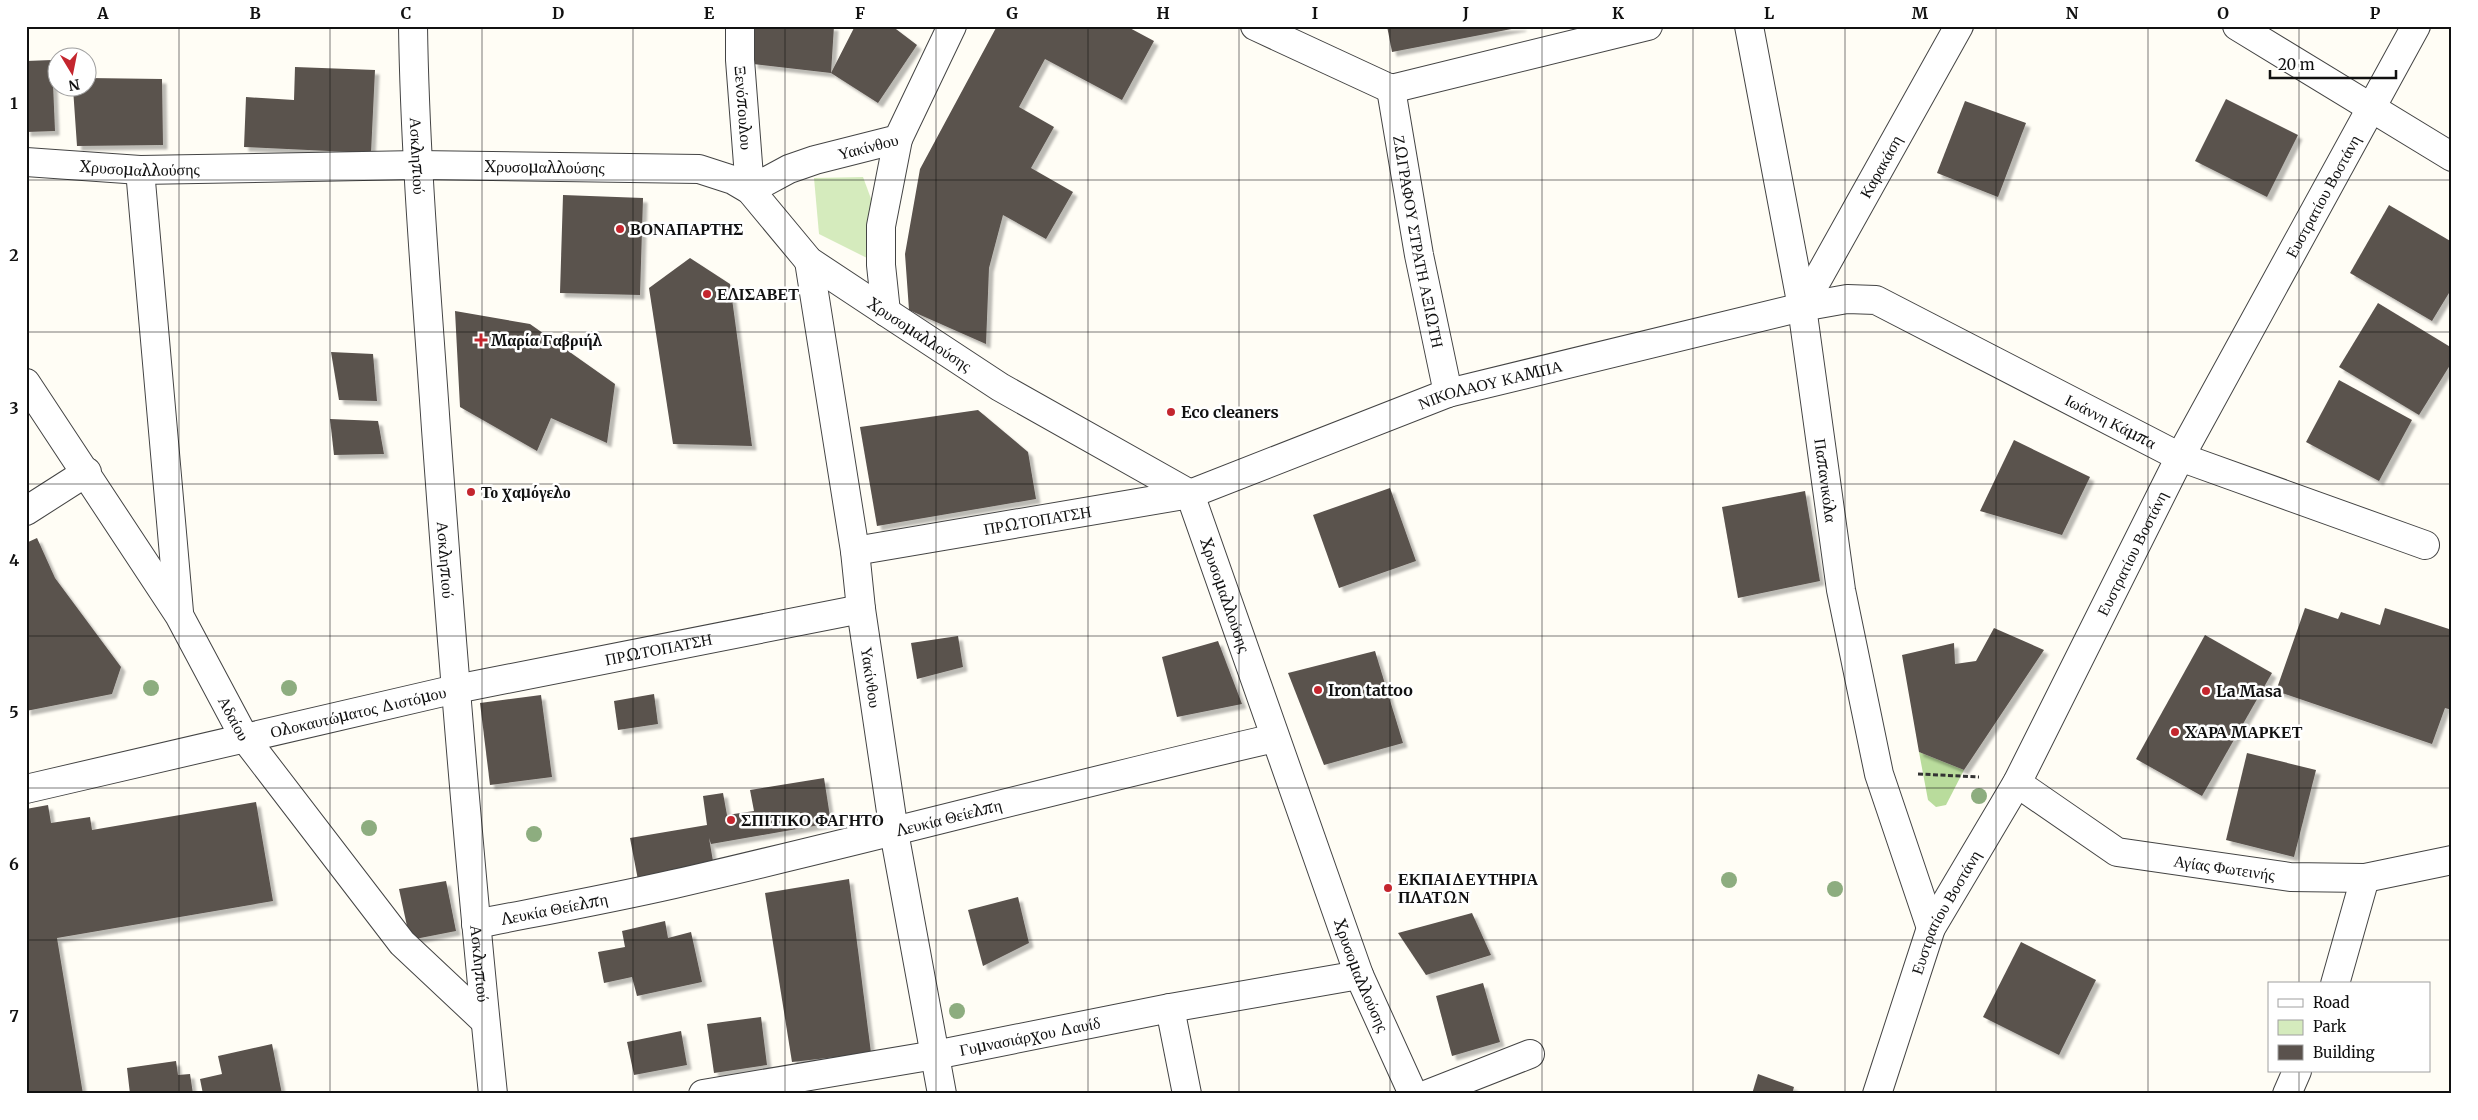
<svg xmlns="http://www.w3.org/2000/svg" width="2478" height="1120" font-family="Merriweather,serif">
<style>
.green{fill:#d5ebbd}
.forest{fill:#b9dc9c}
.building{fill:#5a524d;filter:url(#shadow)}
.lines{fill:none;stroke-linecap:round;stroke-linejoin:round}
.minor-casing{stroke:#444;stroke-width:30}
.path{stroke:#333;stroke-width:3;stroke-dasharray:5 2.5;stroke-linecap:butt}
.minor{stroke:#fff;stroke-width:28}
.tree{fill:#8dad7f}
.grid{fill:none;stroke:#111;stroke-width:1;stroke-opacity:0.55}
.poi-dot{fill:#c4262e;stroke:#fff;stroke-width:2}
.labels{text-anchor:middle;stroke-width:5;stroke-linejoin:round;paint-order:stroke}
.street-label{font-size:16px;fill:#111;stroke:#fff}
.poi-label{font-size:16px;font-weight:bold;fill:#111;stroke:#fff;text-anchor:start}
.neatline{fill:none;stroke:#111;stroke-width:2}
.grid-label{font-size:16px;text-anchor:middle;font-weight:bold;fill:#111}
</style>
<defs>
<filter id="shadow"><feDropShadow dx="4.5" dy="4.5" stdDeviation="1" flood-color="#0004"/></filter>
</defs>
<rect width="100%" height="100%" fill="#fffdf5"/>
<!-- green -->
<path class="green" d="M 863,177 L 881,226 L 881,265 L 819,234 L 814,178 Z"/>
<!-- forest -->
<path class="forest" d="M 1919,752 L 1964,770 L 1946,805 L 1936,807 L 1928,800 Z"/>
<!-- building -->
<g class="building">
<path d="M 755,26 L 834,26 L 831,73 L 855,26 L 892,26 L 917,45 L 878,103 L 831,73 L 753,64 Z"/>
<path d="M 997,26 L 1126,26 L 1154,41 L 1122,100 L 1045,59 L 1019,107 L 1054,127 L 1031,168 L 1073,192 L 1046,239 L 1003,215 L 989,268 L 986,344 L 909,310 L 905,254 L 920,169 Z"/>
<path d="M 1387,26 L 1522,26 L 1522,27 L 1392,52 Z"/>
<path d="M 52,60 L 55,131 L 26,132 L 26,61 Z"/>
<path d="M 295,67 L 375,70 L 371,153 L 244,147 L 246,97 L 294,100 Z"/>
<path d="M 88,78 L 162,79 L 163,145 L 77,146 L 73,88 L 88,88 Z"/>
<path d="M 2226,99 L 2298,135 L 2267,197 L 2195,161 Z"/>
<path d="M 1965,101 L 2026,123 L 1998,197 L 1937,173 Z"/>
<path d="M 563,195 L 643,198 L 640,295 L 560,293 Z"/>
<path d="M 2389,205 L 2452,242 L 2452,288 L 2432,321 L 2350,273 Z"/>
<path d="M 690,258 L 730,284 L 752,446 L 673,444 L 649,288 Z"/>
<path d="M 2378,303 L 2452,348 L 2452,362 L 2419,415 L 2339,367 Z"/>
<path d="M 455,311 L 530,324 L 615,384 L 607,443 L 551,418 L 537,451 L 460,407 Z"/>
<path d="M 331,352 L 373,354 L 377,401 L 339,400 Z"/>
<path d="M 2339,380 L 2412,420 L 2379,481 L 2306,442 Z"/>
<path d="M 978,410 L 1028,452 L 1036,499 L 877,526 L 860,427 Z"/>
<path d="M 330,419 L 378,421 L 384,454 L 334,455 Z"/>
<path d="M 2014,440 L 2090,477 L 2062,535 L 1980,511 Z"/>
<path d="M 1390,488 L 1416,561 L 1339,588 L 1313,515 Z"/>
<path d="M 1805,491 L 1820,581 L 1738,598 L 1722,507 Z"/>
<path d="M 37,538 L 55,578 L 121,667 L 112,694 L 26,711 L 26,543 Z"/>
<path d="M 2305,608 L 2338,619 L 2341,612 L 2380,625 L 2385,608 L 2452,630 L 2452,710 L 2445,708 L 2432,744 L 2276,691 Z"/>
<path d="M 1994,628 L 2044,650 L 1964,770 L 1919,752 L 1902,655 L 1954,643 L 1955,664 L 1976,661 Z"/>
<path d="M 2205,635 L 2272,673 L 2202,796 L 2136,759 Z"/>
<path d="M 958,636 L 963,667 L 917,679 L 911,643 Z"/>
<path d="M 1218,641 L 1242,704 L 1177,717 L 1162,657 Z"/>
<path d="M 1375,651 L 1403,743 L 1324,765 L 1288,673 Z"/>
<path d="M 654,694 L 658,724 L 618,730 L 614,701 Z"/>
<path d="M 541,695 L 552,777 L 490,785 L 480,703 Z"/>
<path d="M 2247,753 L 2316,770 L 2294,857 L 2226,840 Z"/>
<path d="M 824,778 L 831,823 L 711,844 L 709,838 L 714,867 L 638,880 L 630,838 L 707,825 L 703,796 L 723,793 L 727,815 L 754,811 L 750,790 Z"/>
<path d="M 256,802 L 273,901 L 57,938 L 83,1094 L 26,1094 L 26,809 L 48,805 L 51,823 L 90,817 L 92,830 Z"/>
<path d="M 849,879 L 871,1053 L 792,1062 L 765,893 Z"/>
<path d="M 446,881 L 456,931 L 410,940 L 399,889 Z"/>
<path d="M 1018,897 L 1029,943 L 983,966 L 968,910 Z"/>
<path d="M 1472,913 L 1491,955 L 1426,975 L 1398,933 Z"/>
<path d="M 665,921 L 668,938 L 691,932 L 702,982 L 637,996 L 632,977 L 604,983 L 598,952 L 625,947 L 622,931 Z"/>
<path d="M 2021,942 L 2096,980 L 2059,1055 L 1983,1017 Z"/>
<path d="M 1483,983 L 1500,1042 L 1452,1056 L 1436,996 Z"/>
<path d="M 761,1017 L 767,1065 L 714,1073 L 707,1024 Z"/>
<path d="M 681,1031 L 687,1065 L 634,1075 L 627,1042 Z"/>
<path d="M 272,1044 L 282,1094 L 203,1094 L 200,1079 L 222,1074 L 218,1056 Z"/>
<path d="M 176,1061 L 178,1075 L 190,1074 L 193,1094 L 130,1094 L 127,1068 Z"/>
<path d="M 1758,1074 L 1794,1087 L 1792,1094 L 1752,1094 Z"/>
</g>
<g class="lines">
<defs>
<g id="minor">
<path id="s1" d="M 413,26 C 415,161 427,295 436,429 C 452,651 470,873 493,1094"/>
<path id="s2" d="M 740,26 L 740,60 L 750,190 L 789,169 L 815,160 L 898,139 L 952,26"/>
<path d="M 1255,26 L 1391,89 L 1648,26"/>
<path id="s3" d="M 1749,26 L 1802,307 L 1841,590 L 1879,774 L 1931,928"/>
<path d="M 2237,26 L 2452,157"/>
<path id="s4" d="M 1391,89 L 1419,255 L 1448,393"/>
<path id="s5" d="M 26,162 L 140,170 L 418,165 L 699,169 L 733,180 L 750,190 L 809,261 L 886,312 L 1000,387 L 1190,494 L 1359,975 L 1413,1094"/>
<path d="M 140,170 L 179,612"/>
<path id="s6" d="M 809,261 L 855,551 L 861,609 L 894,832 L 942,1094"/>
<path id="s7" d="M 1802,307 L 1959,26"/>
<path d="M 886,312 L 881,265 L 881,226 L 898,139"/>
<path id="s8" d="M 26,383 L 179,615 L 244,737 L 402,943 L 485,1021"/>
<path d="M 26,511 L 87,472"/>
<path id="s9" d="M 855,551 L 1190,494 L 1448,393 L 1802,307 L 1847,299 L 1876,300 L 2180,457 L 2425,545"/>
<path id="s10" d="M 2017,783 L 2117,852 L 2290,877 L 2365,878 L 2452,860"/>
<path id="s11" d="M 26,789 L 456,689 L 861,609"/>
<path id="s12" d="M 476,924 C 542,911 608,899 674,884 C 875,838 1074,784 1275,738"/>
<path d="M 2335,984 L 2365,878"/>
<path d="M 1170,1008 L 1187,1094"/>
<path id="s13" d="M 703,1094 L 935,1055 L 1170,1008 L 1359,975"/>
<path d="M 1428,1094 L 1530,1054"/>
<path id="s14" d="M 1877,1094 L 1931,928 L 2017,783 L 2180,457 L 2416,26"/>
<path d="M 2287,1094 L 2297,1071"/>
</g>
</defs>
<!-- minor casing -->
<use href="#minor" class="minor-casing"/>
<!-- path -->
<path class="path" d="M 1918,774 L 1979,777"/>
<!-- minor -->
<use href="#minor" class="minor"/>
</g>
<!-- trees -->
<g class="tree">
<circle cx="151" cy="688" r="8"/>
<circle cx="289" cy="688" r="8"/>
<circle cx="1979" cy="796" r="8"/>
<circle cx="369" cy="828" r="8"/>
<circle cx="534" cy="834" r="8"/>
<circle cx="1729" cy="880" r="8"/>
<circle cx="1835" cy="889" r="8"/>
<circle cx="957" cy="1011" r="8"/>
</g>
<!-- grid -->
<path class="grid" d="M 179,26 L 179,1094M 330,26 L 330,1094M 482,26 L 482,1094M 633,26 L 633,1094M 785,26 L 785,1094M 936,26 L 936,1094M 1088,26 L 1088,1094M 1239,26 L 1239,1094M 1390,26 L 1390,1094M 1542,26 L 1542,1094M 1693,26 L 1693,1094M 1845,26 L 1845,1094M 1996,26 L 1996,1094M 2148,26 L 2148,1094M 2299,26 L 2299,984M 26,180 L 2452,180M 26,332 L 2452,332M 26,484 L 2452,484M 26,636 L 2452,636M 26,788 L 2452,788M 26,940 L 2452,940M 2299,1071 L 2299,1094"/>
<!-- markers -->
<g class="poi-dot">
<circle cx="620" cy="229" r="5"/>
<circle cx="707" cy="294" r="5"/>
<path d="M478.5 332.5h5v5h5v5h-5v5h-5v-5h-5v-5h5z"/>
<circle cx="1171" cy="412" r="5"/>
<circle cx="471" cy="492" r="5"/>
<circle cx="1318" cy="690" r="5"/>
<circle cx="2206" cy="691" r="5"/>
<circle cx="2175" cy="732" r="5"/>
<circle cx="731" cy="820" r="5"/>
<circle cx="1388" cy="888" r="5"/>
</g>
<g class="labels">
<!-- street labels -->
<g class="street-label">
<text dy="6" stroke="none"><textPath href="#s2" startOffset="82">Ξενόπουλου</textPath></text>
<text dy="6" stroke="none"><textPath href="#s2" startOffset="291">Υακίνθου</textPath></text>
<text dy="6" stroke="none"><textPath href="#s1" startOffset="130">Ασκληπιού</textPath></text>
<text dy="6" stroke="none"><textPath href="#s7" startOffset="161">Καρακάση</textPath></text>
<text dy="6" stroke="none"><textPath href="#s5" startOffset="114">Χρυσομαλλούσης</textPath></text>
<text dy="6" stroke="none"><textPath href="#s5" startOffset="519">Χρυσομαλλούσης</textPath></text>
<text dy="6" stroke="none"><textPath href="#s14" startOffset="1005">Ευστρατίου Βοστάνη</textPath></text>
<text dy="6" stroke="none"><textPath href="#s4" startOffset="155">ΖΩΓΡΑΦΟΥ ΣΤΡΑΤΗ ΑΞΙΩΤΗ</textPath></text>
<text dy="6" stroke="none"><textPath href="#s5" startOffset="954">Χρυσομαλλούσης</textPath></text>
<text dy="6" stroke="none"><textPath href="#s9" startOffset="660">ΝΙΚΟΛΑΟΥ ΚΑΜΠΑ</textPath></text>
<text dy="6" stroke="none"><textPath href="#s9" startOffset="1320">Ιωάννη Κάμπα</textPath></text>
<text dy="6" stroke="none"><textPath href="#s3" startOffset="461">Παπανικόλα</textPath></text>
<text dy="6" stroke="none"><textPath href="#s9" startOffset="185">ΠΡΩΤΟΠΑΤΣΗ</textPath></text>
<text dy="6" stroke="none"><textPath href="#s14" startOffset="600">Ευστρατίου Βοστάνη</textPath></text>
<text dy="6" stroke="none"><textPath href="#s1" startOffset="535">Ασκληπιού</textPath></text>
<text dy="6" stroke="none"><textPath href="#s5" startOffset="1375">Χρυσομαλλούσης</textPath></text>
<text dy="6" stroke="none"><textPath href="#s11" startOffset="648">ΠΡΩΤΟΠΑΤΣΗ</textPath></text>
<text dy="6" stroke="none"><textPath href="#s6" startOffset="421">Υακίνθου</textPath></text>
<text dy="6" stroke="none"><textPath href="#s11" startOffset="341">Ολοκαυτώματος Διστόμου</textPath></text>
<text dy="6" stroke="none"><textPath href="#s8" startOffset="395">Αδαίου</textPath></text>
<text dy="6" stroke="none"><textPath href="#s12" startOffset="485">Λευκία Θείελπη</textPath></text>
<text dy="6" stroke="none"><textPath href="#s10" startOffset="230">Αγίας Φωτεινής</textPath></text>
<text dy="6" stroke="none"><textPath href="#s12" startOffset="80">Λευκία Θείελπη</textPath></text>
<text dy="6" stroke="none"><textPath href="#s14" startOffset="195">Ευστρατίου Βοστάνη</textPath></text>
<text dy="6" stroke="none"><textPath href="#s1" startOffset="940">Ασκληπιού</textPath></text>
<text dy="6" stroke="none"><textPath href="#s5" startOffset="1779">Χρυσομαλλούσης</textPath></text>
<text dy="6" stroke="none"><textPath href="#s13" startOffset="332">Γυμνασιάρχου Δαυίδ</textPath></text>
</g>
<!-- poi labels -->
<g class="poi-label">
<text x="630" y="235">ΒΟΝΑΠΑΡΤΗΣ</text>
<text x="717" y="300">ΕΛΙΣΑΒΕΤ</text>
<text x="491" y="346">Μαρία Γαβριήλ</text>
<text x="1181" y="418">Eco cleaners</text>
<text x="481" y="498">Το χαμόγελο</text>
<text x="1328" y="696">Iron tattoo</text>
<text x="2216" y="697">La Masa</text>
<text x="2185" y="738">ΧΑΡΑ ΜΑΡΚΕΤ</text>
<text x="741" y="826">ΣΠΙΤΙΚΟ ΦΑΓΗΤΟ</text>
<text x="1398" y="885">ΕΚΠΑΙΔΕΥΤΗΡΙΑ<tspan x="1398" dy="18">ΠΛΑΤΩΝ</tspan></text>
</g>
</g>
<!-- border -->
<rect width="2478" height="1120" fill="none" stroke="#ffffff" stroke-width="55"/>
<!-- legend -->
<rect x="2268" y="982" width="162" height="90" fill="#ffffff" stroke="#a0a0a0"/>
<rect x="2278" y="999" width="25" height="8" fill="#ffffff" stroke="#a0a0a0"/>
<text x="2313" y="1008" font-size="15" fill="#111111">Road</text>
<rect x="2278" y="1020" width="25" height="15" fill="#d5ebbd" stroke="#a0a0a0"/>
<text x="2313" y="1032" font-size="15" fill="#111111">Park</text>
<rect x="2278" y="1045" width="25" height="15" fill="#5a524d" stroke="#a0a0a0"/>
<text x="2313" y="1058" font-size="15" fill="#111111">Building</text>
<!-- north arrow -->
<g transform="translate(72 72) rotate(170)"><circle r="24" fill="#ffffff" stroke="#a0a0a0"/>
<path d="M0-4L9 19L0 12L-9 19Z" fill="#c4262e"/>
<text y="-8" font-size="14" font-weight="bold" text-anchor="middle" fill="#111111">N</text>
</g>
<!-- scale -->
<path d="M2270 70v8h126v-8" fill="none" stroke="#111111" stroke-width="2.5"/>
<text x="2278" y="70" font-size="15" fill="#111111" stroke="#ffffff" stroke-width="4" paint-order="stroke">20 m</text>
<rect x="28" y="28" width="2422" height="1064" class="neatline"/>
<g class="grid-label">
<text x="103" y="19">A</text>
<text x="255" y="19">B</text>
<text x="406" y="19">C</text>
<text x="558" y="19">D</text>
<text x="709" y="19">E</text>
<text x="860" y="19">F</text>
<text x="1012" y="19">G</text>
<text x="1163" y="19">H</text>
<text x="1315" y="19">I</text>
<text x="1466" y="19">J</text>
<text x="1618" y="19">K</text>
<text x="1769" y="19">L</text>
<text x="1920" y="19">M</text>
<text x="2072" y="19">N</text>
<text x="2223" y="19">O</text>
<text x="2375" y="19">P</text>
<text x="14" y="109">1</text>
<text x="14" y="261">2</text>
<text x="14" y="414">3</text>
<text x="14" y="566">4</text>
<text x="14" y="718">5</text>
<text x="14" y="870">6</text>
<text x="14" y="1022">7</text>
</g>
</svg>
